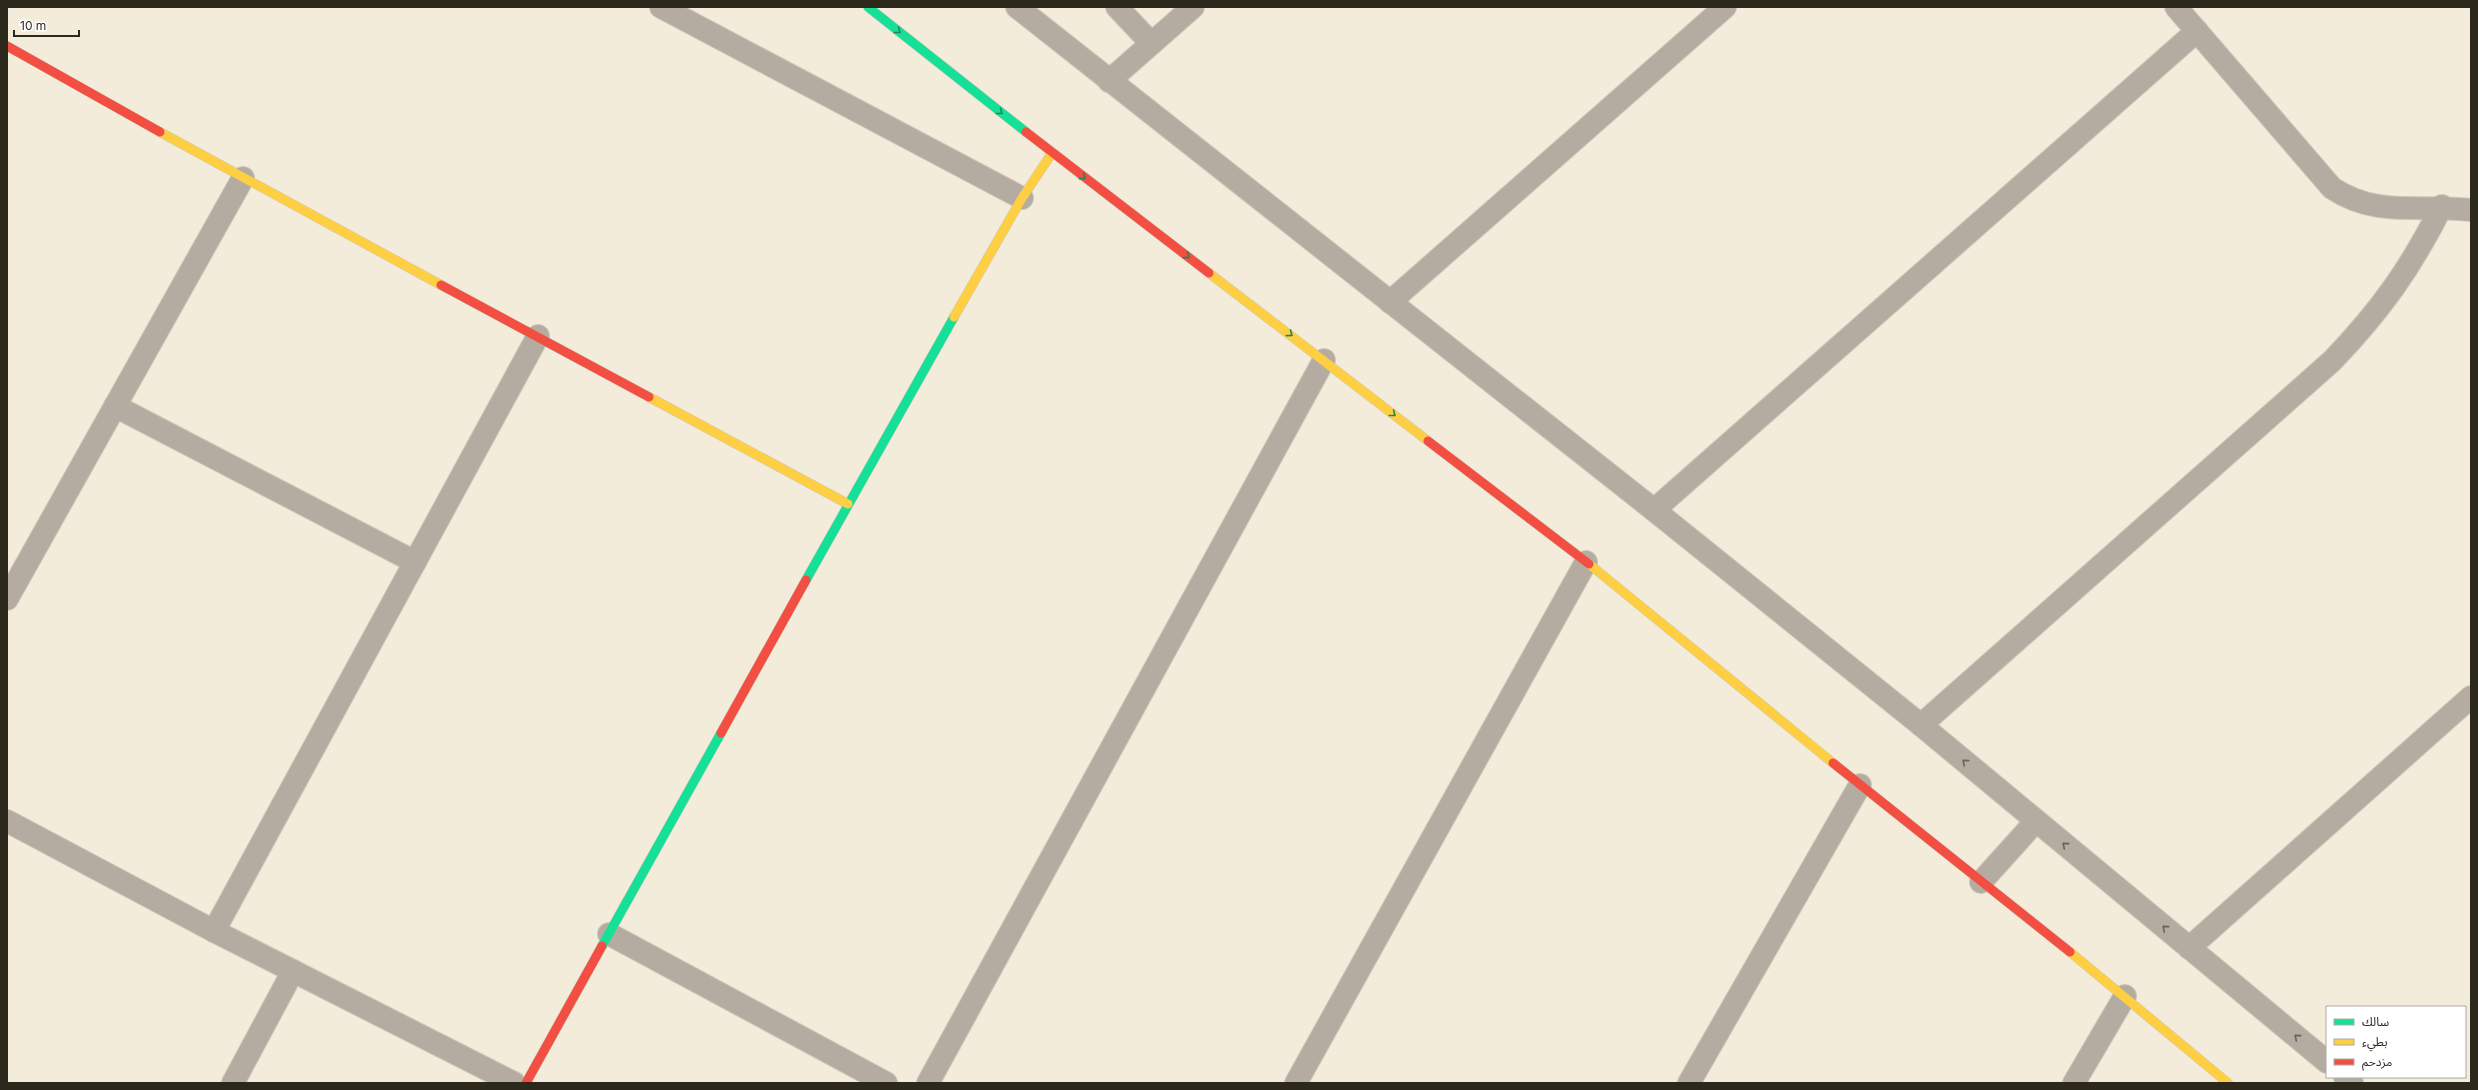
<svg xmlns="http://www.w3.org/2000/svg" width="2478" height="1090" font-family="Inter,'Noto Sans Arabic',sans-serif">
<style>
.lines{fill:none;stroke-linecap:round;stroke-linejoin:round}
.street-casing{stroke:#cec8ba;stroke-width:24}
.fast-casing{stroke:#cec8ba;stroke-width:10}
.slow-casing{stroke:#cec8ba;stroke-width:10}
.jam-casing{stroke:#cec8ba;stroke-width:10}
.street{stroke:#b5aca1;stroke-width:22}
.fast{stroke:#16e098;stroke-width:9}
.slow{stroke:#ffcf43;stroke-width:9}
.jam{stroke:#f24e42;stroke-width:9}
.oneway{stroke:#22845a}
.oneway2{stroke:#6a6358}
</style>
<rect width="100%" height="100%" fill="#f3ecdb"/>
<g class="lines">
<defs>
<g id="street">
<path d="M 661,7 L 1022,198"/>
<path d="M 1017,7 L 1654,510 L 1921,725 L 2327,1062"/>
<path d="M 1117,7 L 1151,43"/>
<path d="M 2176,7 L 2332,188 C 2377,218 2420,204 2471,210"/>
<path d="M 1109,81 L 1193,7"/>
<path d="M 1390,302 L 1725,7"/>
<path d="M 115,406 L 415,562"/>
<path d="M 1654,510 L 2197,31"/>
<path d="M 7,599 L 243,178"/>
<path d="M 1921,725 L 2332,361 C 2381,310 2410,269 2442,206"/>
<path d="M 7,821 L 214,931 L 514,1083"/>
<path d="M 1981,882 L 2036,821"/>
<path d="M 214,931 L 538,336"/>
<path d="M 609,934 L 886,1083"/>
<path d="M 2189,948 L 2471,697"/>
<path d="M 2345,1077 L 2352,1083"/>
<path d="M 233,1083 L 293,971"/>
<path d="M 928,1083 L 1324,360"/>
<path d="M 1296,1083 L 1586,562"/>
<path d="M 1689,1083 L 1860,785"/>
<path d="M 2074,1083 L 2125,996"/>
</g>
<g id="fast">
<path d="M 868,7 L 1026,132"/>
<path d="M 806,580 L 954,317"/>
<path d="M 602,946 L 721,733"/>
</g>
<g id="slow">
<path d="M 160,132 L 441,285"/>
<path d="M 1209,273 L 1428,441"/>
<path d="M 954,317 L 1022,198 L 1052,153"/>
<path d="M 649,397 L 848,504"/>
<path d="M 1589,564 L 1833,763"/>
<path d="M 2070,952 L 2228,1083"/>
</g>
<g id="jam">
<path d="M 7,46 L 160,132"/>
<path d="M 1026,132 L 1209,273"/>
<path d="M 441,285 L 649,397"/>
<path d="M 1428,441 L 1589,564"/>
<path d="M 721,733 L 806,580"/>
<path d="M 1833,763 L 2070,952"/>
<path d="M 526,1083 L 602,946"/>
</g>
</defs>
<!-- street casing -->
<use href="#street" class="street-casing"/>
<!-- fast casing -->
<use href="#fast" class="fast-casing"/>
<!-- slow casing -->
<use href="#slow" class="slow-casing"/>
<!-- jam casing -->
<use href="#jam" class="jam-casing"/>
<!-- street -->
<use href="#street" class="street"/>
<!-- fast -->
<use href="#fast" class="fast"/>
<!-- slow -->
<use href="#slow" class="slow"/>
<!-- jam -->
<use href="#jam" class="jam"/>
</g>
<!-- one-way arrows -->
<defs><path id="oneway-chevron" d="M-2-3.5L2.5 0L-2 3.5" fill="none" stroke-width="1.6" stroke-linecap="round" stroke-linejoin="round"/></defs>
<g class="oneway">
<use href="#oneway-chevron" transform="translate(898 31) rotate(38)"/>
<use href="#oneway-chevron" transform="translate(1000 112) rotate(38)"/>
<use href="#oneway-chevron" transform="translate(1083 177) rotate(37)"/>
<use href="#oneway-chevron" transform="translate(1187 256) rotate(37)"/>
<use href="#oneway-chevron" transform="translate(1290 334) rotate(37)"/>
<use href="#oneway-chevron" transform="translate(1393 414) rotate(38)"/>
</g>
<g class="oneway2">
<use href="#oneway-chevron" transform="translate(1965 762) rotate(-140)"/>
<use href="#oneway-chevron" transform="translate(2065 845) rotate(-140)"/>
<use href="#oneway-chevron" transform="translate(2165 928) rotate(-140)"/>
<use href="#oneway-chevron" transform="translate(2297 1037) rotate(-140)"/>
</g>
<!-- border -->
<rect width="2478" height="1090" fill="none" stroke="#2d281c" stroke-width="16"/>
<!-- legend -->
<rect x="2326" y="1006" width="140" height="72" fill="#ffffff" stroke="#aba9a4"/>
<rect x="2334" y="1019" width="20" height="6" fill="#16e098" stroke="#aba9a4"/>
<text x="2362" y="1026" font-size="12" fill="#2d281c">سالك</text>
<rect x="2334" y="1039" width="20" height="6" fill="#ffcf43" stroke="#aba9a4"/>
<text x="2362" y="1046" font-size="12" fill="#2d281c">بطيء</text>
<rect x="2334" y="1059" width="20" height="6" fill="#f24e42" stroke="#aba9a4"/>
<text x="2362" y="1066" font-size="12" fill="#2d281c">مزدحم</text>
<!-- scale -->
<path d="M14 30v6h65v-6" fill="none" stroke="#2d281c" stroke-width="2"/>
<text x="20" y="30" font-size="12" fill="#2d281c" stroke="#ffffff" stroke-width="3" paint-order="stroke">10 m</text>
</svg>
